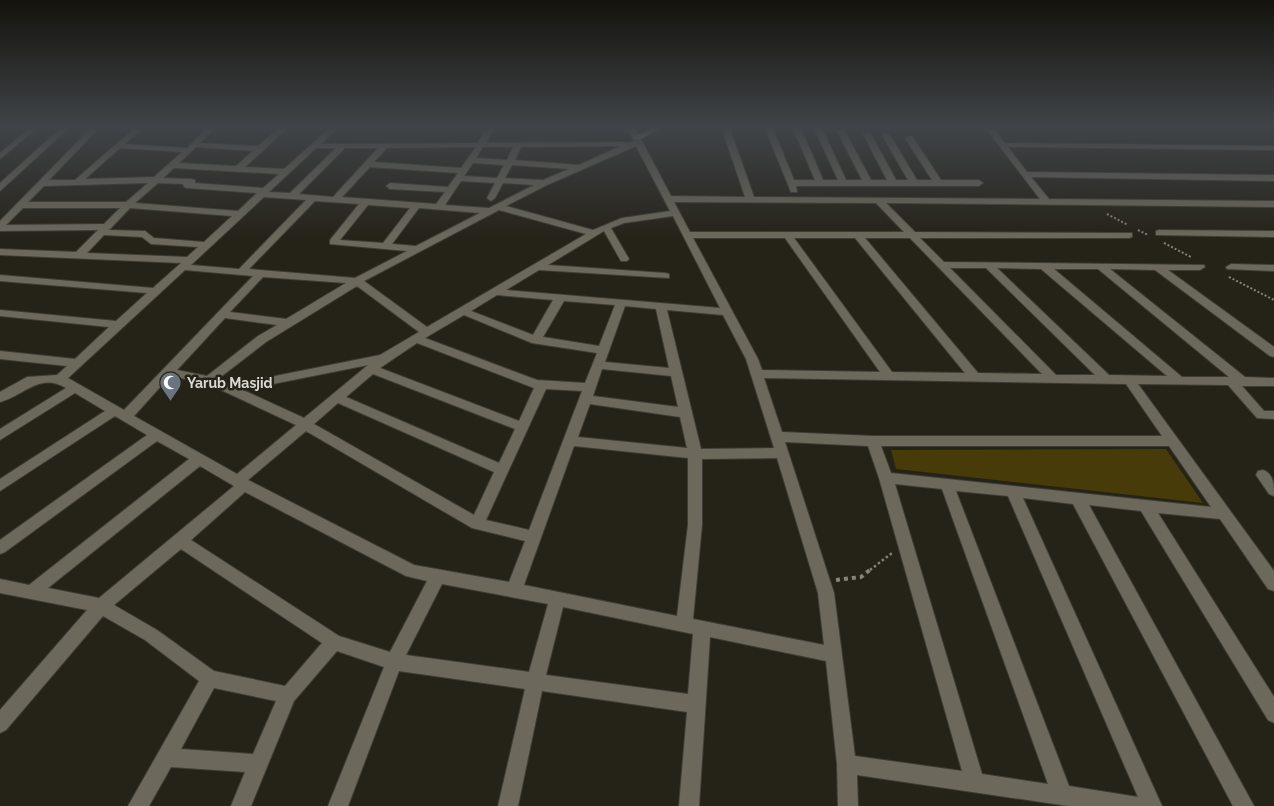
<svg xmlns="http://www.w3.org/2000/svg" width="1274" height="806" font-family="Raleway,sans-serif">
<style>
.green{fill:#463b09}
.lines{fill:none;stroke-linecap:round;stroke-linejoin:round}
.minor-casing{stroke:#3f3d35;stroke-width:2}
.major-casing{stroke:#3f3d35;stroke-width:2}
.path-far2{stroke:#85837b;stroke-width:2;stroke-dasharray:2 2;stroke-linecap:butt}
.path-far1{stroke:#85837b;stroke-width:2.5;stroke-dasharray:2.5 2.5;stroke-linecap:butt}
.path{stroke:#85837b;stroke-width:4;stroke-dasharray:4 4;stroke-linecap:butt}
.minor{fill:#6c695c;fill-rule:evenodd}
.major{fill:#829eb4;fill-rule:evenodd}
.labels{text-anchor:middle;stroke-width:5;stroke-linejoin:round;paint-order:stroke}
.poi-label{font-size:14px;font-weight:bold;fill:#dad9d2;stroke:#252218;text-anchor:start}
</style>
<rect width="100%" height="100%" fill="#252218"/>
<!-- green -->
<path class="green" d="M 1166,449 L 1203,503 L 896,469 L 891,450 Z"/>
<g class="lines">
<defs>
<g id="minor">
<path d="M 32,126 L 40,126 L 0,159 L 0,153 Z"/>
<path d="M 63,126 L 71,126 L 0,191 L 0,183 Z"/>
<path d="M 93,126 L 101,126 L 49,180 L 75,180 L 137,126 L 145,126 L 125,144 L 187,148 L 209,126 L 217,126 L 200,143 L 258,146 L 282,126 L 290,126 L 245,167 L 284,169 L 332,126 L 340,126 L 321,144 L 478,143 L 487,126 L 495,126 L 486,143 L 625,142 L 628,143 L 634,141 L 626,126 L 634,126 L 671,196 L 745,197 L 721,126 L 729,126 L 754,197 L 1040,199 L 984,126 L 992,126 L 1005,143 L 1274,146 L 1274,150 L 1008,147 L 1027,172 L 1274,175 L 1274,181 L 1031,177 L 1049,199 L 1274,201 L 1274,207 L 886,203 L 915,232 L 1132,233 L 1132,237 L 1129,238 L 920,238 L 944,262 L 1204,265 L 1205,267 L 1200,270 L 1168,270 L 1274,347 L 1274,357 L 1270,356 L 1155,270 L 1110,269 L 1245,377 L 1274,378 L 1274,386 L 1242,386 L 1264,411 L 1274,411 L 1274,419 L 1257,418 L 1228,385 L 1138,384 L 1274,571 L 1274,591 L 1268,589 L 1220,519 L 1158,513 L 1274,697 L 1274,723 L 1268,720 L 1141,511 L 1089,505 L 1254,806 L 1233,806 L 1073,504 L 1023,498 L 1162,806 L 1068,806 L 857,775 L 858,806 L 838,806 L 837,764 L 826,661 L 710,637 L 699,806 L 679,806 L 687,712 L 542,691 L 518,806 L 498,806 L 525,689 L 399,671 L 348,806 L 328,806 L 384,667 L 337,651 L 294,701 L 251,806 L 231,806 L 245,772 L 171,767 L 149,806 L 128,806 L 199,681 L 145,640 L 103,616 L 6,730 L 0,733 L 0,710 L 87,610 L 0,593 L 0,579 L 29,585 L 189,459 L 157,441 L 5,552 L 0,554 L 0,540 L 147,435 L 115,416 L 0,491 L 0,479 L 105,411 L 75,393 L 0,440 L 0,429 L 66,388 C 39,372 24,396 0,402 L 0,392 L 27,377 L 57,375 L 67,366 L 0,359 L 0,351 L 75,359 L 109,327 L 0,316 L 0,310 L 116,321 L 147,293 L 0,281 L 0,275 L 153,288 L 181,263 L 0,255 L 0,249 L 76,252 L 98,230 L 0,231 L 0,221 ZM 621,146 L 579,165 L 515,160 L 521,147 ZM 636,146 L 670,211 L 622,218 L 593,230 L 506,206 L 547,185 ZM 196,147 L 253,151 L 236,166 L 179,163 ZM 476,147 L 461,168 L 374,162 L 387,148 ZM 483,147 L 513,147 L 507,160 L 476,158 ZM 120,148 L 182,152 L 154,177 L 85,179 ZM 316,148 L 336,148 L 290,193 L 269,192 ZM 345,148 L 378,148 L 333,197 L 299,194 ZM 473,163 L 504,165 L 497,178 L 464,176 ZM 512,165 L 569,169 L 543,180 L 505,178 ZM 370,167 L 458,173 L 448,187 L 390,183 L 386,186 L 390,189 L 445,192 L 436,204 L 342,197 ZM 174,168 L 279,174 L 263,188 L 195,183 L 195,180 L 192,179 L 163,178 ZM 461,181 L 495,183 L 487,198 L 491,201 L 495,198 L 503,183 L 534,185 L 489,208 L 445,205 ZM 148,183 L 126,202 L 28,202 L 44,186 ZM 158,183 L 183,184 L 184,187 L 187,188 L 257,193 L 238,211 L 135,203 ZM 264,197 L 306,200 L 239,269 L 191,265 ZM 315,201 L 359,204 L 330,240 L 330,244 L 407,251 L 355,278 L 249,269 ZM 674,202 L 876,203 L 904,232 L 690,232 ZM 368,205 L 410,208 L 383,243 L 340,240 ZM 23,208 L 120,208 L 104,224 L 6,225 ZM 130,208 L 232,216 L 204,242 L 154,238 L 145,231 L 109,230 ZM 419,208 L 480,213 L 416,246 L 392,244 ZM 499,210 L 586,234 L 427,327 L 364,281 ZM 673,216 L 720,308 L 506,290 L 539,270 L 669,278 L 669,274 L 665,273 L 548,265 L 604,231 L 621,261 L 627,261 L 629,259 L 611,228 L 624,223 ZM 104,235 L 142,237 L 151,244 L 198,247 L 187,257 L 87,253 ZM 693,238 L 785,238 L 880,372 L 762,370 L 758,359 ZM 794,238 L 855,238 L 965,373 L 892,372 ZM 865,238 L 910,238 L 1042,374 L 978,373 ZM 950,268 L 986,268 L 1095,375 L 1056,375 ZM 997,268 L 1041,269 L 1167,376 L 1109,375 ZM 1054,269 L 1098,269 L 1229,377 L 1182,377 ZM 185,270 L 253,276 L 124,410 L 68,378 ZM 263,277 L 346,283 L 286,319 L 230,312 ZM 357,286 L 419,332 L 380,355 L 230,385 L 218,379 L 266,342 ZM 497,295 L 553,300 L 533,335 L 471,311 ZM 564,301 L 615,305 L 599,346 L 543,337 ZM 625,306 L 656,309 L 669,368 L 605,362 ZM 667,310 L 723,315 L 746,359 L 774,448 L 701,449 ZM 464,315 L 532,343 L 597,353 L 585,383 L 537,380 L 425,338 ZM 225,318 L 277,325 L 258,336 L 207,376 L 177,370 ZM 417,343 L 534,388 L 519,421 L 380,368 ZM 368,365 L 304,418 L 243,390 ZM 602,369 L 671,376 L 678,407 L 593,396 ZM 373,374 L 515,429 L 499,463 L 346,397 ZM 170,376 L 206,383 L 296,425 L 237,474 L 134,416 ZM 764,378 L 1126,384 L 1162,436 L 873,436 L 782,432 ZM 546,389 L 582,391 L 529,530 L 486,520 ZM 338,403 L 494,472 L 474,515 L 314,424 ZM 590,404 L 680,417 L 687,448 L 578,437 ZM 306,431 L 472,528 L 525,541 L 509,582 L 414,565 L 248,480 ZM 785,442 L 868,446 L 879,478 L 962,771 L 855,756 L 834,593 ZM 574,446 L 688,458 L 688,525 L 677,616 L 524,585 ZM 881,446 L 1169,446 L 1211,507 L 891,473 ZM 777,458 L 818,593 L 824,645 L 693,619 L 702,525 L 702,459 ZM 200,466 L 234,486 L 99,598 L 48,588 ZM 895,484 L 942,489 L 1048,784 L 982,774 ZM 956,491 L 1008,496 L 1138,797 L 1069,786 ZM 245,492 L 406,576 L 427,581 L 390,652 L 339,636 L 191,540 ZM 181,549 L 322,643 L 285,686 L 214,671 L 157,630 L 114,605 ZM 442,584 L 548,604 L 529,672 L 406,655 ZM 563,607 L 693,634 L 688,694 L 546,675 ZM 214,688 L 276,701 L 253,754 L 181,749 Z"/>
<path d="M 764,126 L 772,126 L 794,180 L 815,180 L 792,126 L 800,126 L 823,180 L 838,180 L 813,126 L 821,126 L 846,180 L 862,180 L 837,131 L 841,129 L 845,131 L 871,180 L 887,180 L 863,134 L 867,132 L 871,134 L 896,180 L 908,180 L 882,135 L 886,133 L 890,135 L 917,180 L 932,180 L 905,138 L 909,136 L 912,136 L 941,180 L 979,180 L 983,183 L 979,186 L 796,186 L 797,192 L 791,192 Z"/>
<path d="M 1159,230 L 1274,231 L 1274,237 L 1156,235 L 1156,231 Z"/>
<path d="M 1231,264 L 1274,265 L 1274,271 L 1227,269 L 1226,267 Z"/>
<path d="M 1263,470 C 1274,474 1274,485 1274,496 L 1269,494 L 1256,475 L 1258,471 Z"/>
</g>
<path id="major" d="M 656,126 L 665,126 L 639,140 L 632,138 Z"/>
</defs>
<!-- minor casing -->
<use href="#minor" class="minor-casing"/>
<!-- major casing -->
<use href="#major" class="major-casing"/>
<!-- path-far2 -->
<g class="path-far2">
<path d="M 1107,214 L 1128,225"/>
<path d="M 1138,230 L 1148,235"/>
<path d="M 1164,243 L 1191,257"/>
<path d="M 1229,277 L 1274,300"/>
</g>
<!-- path-far1 -->
<path class="path-far1" d="M 870,570 L 892,553"/>
<!-- path -->
<path class="path" d="M 836,580 L 861,577 L 871,569"/>
<!-- minor -->
<use href="#minor" class="minor"/>
<!-- major -->
<use href="#major" class="major"/>
</g>
<!-- sky -->
<linearGradient id="sky" x2="0" y2="1"><stop stop-color="#14130d"/><stop offset="0.53" stop-color="#404448"/><stop offset="1" stop-color="#404448" stop-opacity="0"/></linearGradient>
<rect width="1274" height="239" fill="url(#sky)"/>
<!-- icons -->
<defs>
<symbol id="mosque-pin" viewBox="-11 -11 22 30"><path d="M0 17L-7.5 6A9.5 9.5 0 1 1 7.5 6Z" fill="#6b7280" stroke="#252218"/><path d="M3.5-4.9A6 6 0 1 0 3.5 4.9A5 5 0 1 1 3.5-4.9Z" fill="#fff"/></symbol>
</defs>
<g fill-rule="evenodd">
<use href="#mosque-pin" x="158" y="370" width="25" height="34"/>
</g>
<g class="labels">
<!-- poi labels -->
<g class="poi-label">
<text x="187" y="388">Yarub Masjid</text>
</g>
</g>
</svg>
